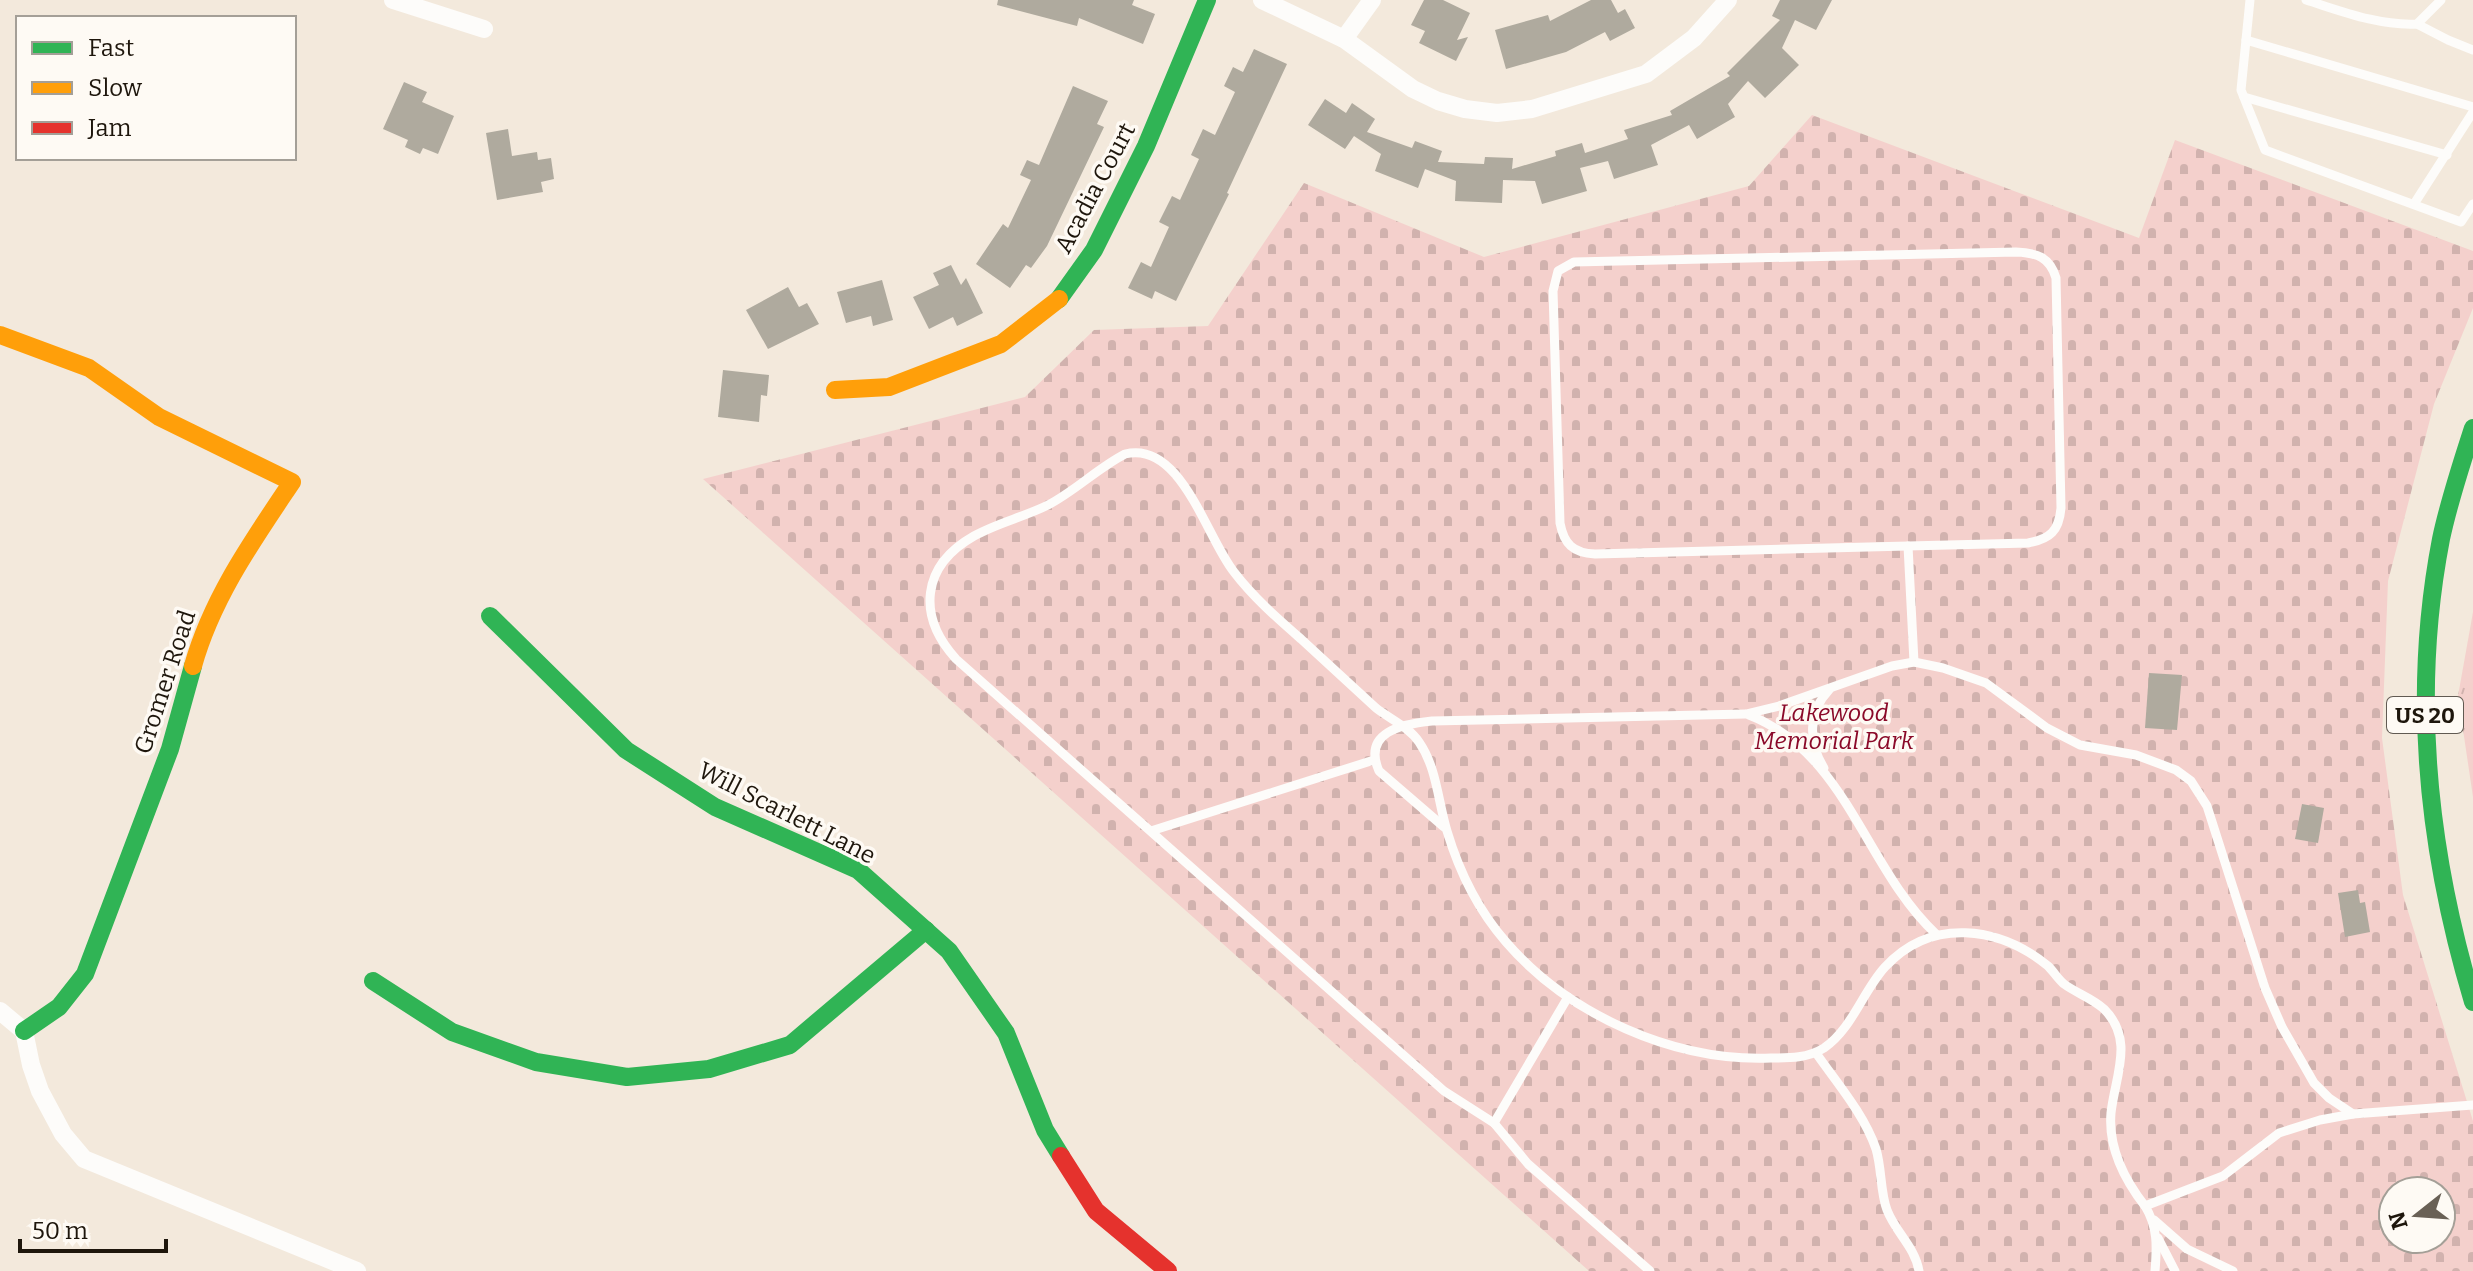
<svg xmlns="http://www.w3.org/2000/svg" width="2473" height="1271" font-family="Bitter,serif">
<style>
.grass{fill:url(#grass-tufts)}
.cemetery{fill:url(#cemetery-stones);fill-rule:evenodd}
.building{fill:#afaa9e}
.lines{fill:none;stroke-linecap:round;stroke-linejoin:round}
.lane{stroke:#fdfcfa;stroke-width:9}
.street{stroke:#fdfcfa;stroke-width:18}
.fast{stroke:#30b455;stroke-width:18}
.slow{stroke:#ff9f0a;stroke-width:18}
.jam{stroke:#e5322d;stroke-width:18}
.labels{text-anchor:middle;stroke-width:7;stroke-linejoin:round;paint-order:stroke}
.shield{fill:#fefaf4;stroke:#615a52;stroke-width:2}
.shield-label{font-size:22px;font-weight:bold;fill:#1e160c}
.street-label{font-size:24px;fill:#1e160c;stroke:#fefaf4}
.park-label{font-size:24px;font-style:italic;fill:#8a0929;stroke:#fefaf4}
</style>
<defs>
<pattern id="grass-tufts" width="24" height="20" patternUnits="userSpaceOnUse" patternTransform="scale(2)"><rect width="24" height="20" fill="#f4d0cc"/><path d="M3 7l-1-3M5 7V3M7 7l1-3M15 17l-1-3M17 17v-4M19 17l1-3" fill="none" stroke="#d1b2ae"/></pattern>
<pattern id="cemetery-stones" width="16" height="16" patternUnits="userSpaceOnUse" patternTransform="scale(2)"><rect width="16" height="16" fill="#f4d0cc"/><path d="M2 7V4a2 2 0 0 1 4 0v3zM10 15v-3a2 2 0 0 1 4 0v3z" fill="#d1b2ae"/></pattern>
</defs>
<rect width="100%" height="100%" fill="#f3e9dc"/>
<!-- grass -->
<path class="grass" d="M 2473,612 L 2473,797 L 2458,696 Z"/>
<!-- cemetery -->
<path class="cemetery" d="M 1812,115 L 2139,238 L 2175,140 L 2473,251 L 2473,308 L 2434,404 L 2388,581 L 2382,738 L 2403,895 L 2473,1121 L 2473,1271 L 1589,1271 L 703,479 L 1025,397 L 1094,330 L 1208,326 L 1304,183 L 1484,257 L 1749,186 ZM 2393,1191 L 2441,1191 L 2441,1239 L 2393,1239 Z"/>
<!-- building -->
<g class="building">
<path d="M 998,0 L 1134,0 L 1132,5 L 1155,14 L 1143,44 L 1079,18 L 1077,26 L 997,5 Z"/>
<path d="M 1424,0 L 1443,0 L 1470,13 L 1457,40 L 1468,37 L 1456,61 L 1419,43 L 1425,31 L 1411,25 Z"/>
<path d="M 1591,0 L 1611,0 L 1618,13 L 1625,9 L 1635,28 L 1610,41 L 1605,32 L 1566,52 L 1506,69 L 1495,30 L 1548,15 L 1550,21 Z"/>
<path d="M 1780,0 L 1832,0 L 1816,30 L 1795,20 L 1782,48 L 1799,65 L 1765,98 L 1748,81 L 1728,104 L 1735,117 L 1697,139 L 1689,125 L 1651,145 L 1658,165 L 1614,179 L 1608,161 L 1580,168 L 1587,191 L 1542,204 L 1535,181 L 1503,180 L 1502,203 L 1455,201 L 1456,181 L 1425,169 L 1418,188 L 1375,171 L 1381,154 L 1354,136 L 1345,149 L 1308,125 L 1325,99 L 1346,113 L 1352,103 L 1375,119 L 1367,132 L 1412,148 L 1415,141 L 1442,151 L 1438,162 L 1484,164 L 1485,157 L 1513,158 L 1512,169 L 1556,156 L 1555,151 L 1582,143 L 1585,153 L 1628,139 L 1624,130 L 1672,115 L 1670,111 L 1730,76 L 1727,73 L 1780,20 L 1772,16 Z"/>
<path d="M 1254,49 L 1287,64 L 1227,193 L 1229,194 L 1176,301 L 1155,291 L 1152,299 L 1128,288 L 1141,262 L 1151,267 L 1169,227 L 1159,222 L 1172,196 L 1180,200 L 1199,159 L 1191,155 L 1203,129 L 1215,135 L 1235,92 L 1224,86 L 1233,67 L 1243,72 Z"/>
<path d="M 404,82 L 427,92 L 422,102 L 454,116 L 438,154 L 423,148 L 420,154 L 405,147 L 408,140 L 383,129 Z"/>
<path d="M 1073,86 L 1108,101 L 1097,124 L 1104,127 L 1047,246 L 1031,268 L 1026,265 L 1010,288 L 976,264 L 1003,224 L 1008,228 L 1031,180 L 1020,175 L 1027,160 L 1039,165 Z"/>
<path d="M 508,129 L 512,156 L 537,152 L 538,160 L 551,158 L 554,179 L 541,182 L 543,192 L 497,200 L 486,133 Z"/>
<path d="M 951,265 L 961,285 L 966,278 L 983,313 L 957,326 L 953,317 L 929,329 L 913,297 L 939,285 L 933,273 Z"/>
<path d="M 882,280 L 893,320 L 873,326 L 871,316 L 846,323 L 837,292 Z"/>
<path d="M 788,287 L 799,307 L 807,303 L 819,324 L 768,349 L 746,310 Z"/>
<path d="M 723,370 L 769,375 L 767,396 L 761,395 L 759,422 L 718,417 Z"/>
<path d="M 2149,673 L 2182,675 L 2177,730 L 2145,728 Z"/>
<path d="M 2302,804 L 2324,808 L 2318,843 L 2295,839 Z"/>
<path d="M 2358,890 L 2360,903 L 2365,902 L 2370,932 L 2345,937 L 2338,893 Z"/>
</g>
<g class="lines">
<!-- lane -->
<g class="lane">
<path d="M 2250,0 L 2241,90 L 2265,150 L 2461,222 L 2473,204"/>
<path d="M 2306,0 C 2341,11 2379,26 2417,24 L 2441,0"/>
<path d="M 2417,24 L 2448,40 L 2473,50"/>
<path d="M 2246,40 L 2473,107"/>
<path d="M 2244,97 L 2447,155"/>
<path d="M 2414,204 L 2473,112"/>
<path d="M 2016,252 C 2037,253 2050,257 2056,278 L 2061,508 C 2059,531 2050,539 2028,543 L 1595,554 C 1573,553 1564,544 1560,523 L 1553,291 L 1558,271 L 1574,262 Z"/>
<path d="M 1908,546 L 1914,662"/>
<path d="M 1749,715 C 1847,753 1865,868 1936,934"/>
<path d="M 1824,768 C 1808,742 1808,712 1829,690"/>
<path d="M 1444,827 L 1379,771 C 1362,732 1402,724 1432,721 L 1746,714 L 1779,706 L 1892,666 L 1914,662 L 1943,668 L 1986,683 L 2047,728 L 2080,745 L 2136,755 L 2176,770 L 2191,781 L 2207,806 L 2265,988 L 2282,1027 L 2314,1083 L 2329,1098 L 2353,1114"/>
<path d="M 1151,831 L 1374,760"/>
<path d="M 1816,1053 C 1837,1083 1864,1114 1876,1149 C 1882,1169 1880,1191 1887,1210 C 1896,1233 1915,1247 1919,1271"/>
<path d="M 1494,1123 L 1568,997"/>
<path d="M 2154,1220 L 2187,1249 L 2233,1271"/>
<path d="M 2158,1238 L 2175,1271"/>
<path d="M 1650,1271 L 1528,1164 L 1494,1123 L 1444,1091 L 956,659 C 917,616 921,566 974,536 C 997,523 1024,517 1048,505 C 1075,491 1098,468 1125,454 C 1181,440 1206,537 1234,572 C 1253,597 1277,618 1301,639 C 1326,662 1351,685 1376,708 C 1390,719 1409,727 1419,742 C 1437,768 1438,802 1447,831 C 1459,871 1478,910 1506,942 C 1569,1015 1674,1062 1771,1058 C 1790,1058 1808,1058 1824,1048 C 1852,1029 1863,991 1885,967 C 1931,917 1999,926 2048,966 C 2054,972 2058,979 2064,984 C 2076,993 2092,998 2104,1009 C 2135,1040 2115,1076 2111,1113 C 2108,1148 2124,1179 2145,1206"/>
<path d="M 2155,1271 C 2157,1247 2158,1227 2145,1206 L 2223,1176 L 2279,1133 L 2320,1120 L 2353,1114 L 2473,1105"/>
</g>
<!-- street -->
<g class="street">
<path d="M 393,0 L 484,29"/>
<path d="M 1262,0 L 1344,39 L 1413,89 L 1438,101 L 1465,109 L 1497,113 L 1532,109 L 1646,74 L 1694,38 L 1728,0"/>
<path d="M 1344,39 L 1372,0"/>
<path d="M 0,1011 L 24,1031 L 31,1065 L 40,1091 L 63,1134 L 84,1159 L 357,1271"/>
</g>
<!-- fast -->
<g class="fast">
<path d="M 1059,299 L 1094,250 L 1146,146 L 1207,0"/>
<path d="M 2473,428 C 2461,465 2449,501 2441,539 C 2411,694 2428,852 2473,1002"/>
<path d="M 490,616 L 626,750 L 715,807 L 858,870 L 949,951 L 1006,1033 L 1045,1130 L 1061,1156"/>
<path d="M 373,981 L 452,1032 L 536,1062 L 627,1077 L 709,1069 L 790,1045 L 926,930"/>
<path d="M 24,1031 L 59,1007 L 85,974 L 170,749 L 193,666"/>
</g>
<!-- slow -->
<g class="slow">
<path d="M 0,335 L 89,368 L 159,417 L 292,482 C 253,540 212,598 193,666"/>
<path d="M 835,390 L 889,387 L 1001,344 L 1059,299"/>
</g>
<!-- jam -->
<path class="jam" d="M 1061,1156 L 1096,1211 L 1168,1271"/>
</g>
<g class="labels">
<!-- shield labels -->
<rect class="shield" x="2387" y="697" width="76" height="36" rx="6"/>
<g class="shield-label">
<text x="2425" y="723">US 20</text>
</g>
<!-- street labels -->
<g class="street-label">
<text transform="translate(1095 188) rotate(-62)" y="8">Acadia Court</text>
<text transform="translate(165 682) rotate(-72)" y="8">Gromer Road</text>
<text transform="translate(787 813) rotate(27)" y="8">Will Scarlett Lane</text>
</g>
<!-- park labels -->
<g class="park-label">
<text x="1834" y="721">Lakewood<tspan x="1834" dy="28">Memorial Park</tspan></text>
</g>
</g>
<!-- legend -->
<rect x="16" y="16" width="280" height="144" fill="#fefaf4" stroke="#a49f97" stroke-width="2"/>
<rect x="32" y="42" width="40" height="12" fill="#30b455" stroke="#a49f97" stroke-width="2"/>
<text x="88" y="56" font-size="24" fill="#1e160c">Fast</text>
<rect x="32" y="82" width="40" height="12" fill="#ff9f0a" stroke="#a49f97" stroke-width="2"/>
<text x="88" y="96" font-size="24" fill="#1e160c">Slow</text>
<rect x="32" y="122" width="40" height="12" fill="#e5322d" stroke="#a49f97" stroke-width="2"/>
<text x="88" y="136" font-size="24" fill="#1e160c">Jam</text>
<!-- north arrow -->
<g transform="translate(2417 1215) rotate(253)"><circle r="38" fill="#fefaf4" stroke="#a49f97" stroke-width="2"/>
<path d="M0-6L14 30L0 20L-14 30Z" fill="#696055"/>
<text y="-12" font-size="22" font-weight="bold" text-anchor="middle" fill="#1e160c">N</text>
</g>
<!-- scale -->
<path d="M20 1239v12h146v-12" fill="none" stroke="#1e160c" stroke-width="4"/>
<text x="32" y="1239" font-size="24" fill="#1e160c" stroke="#fefaf4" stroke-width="6" paint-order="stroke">50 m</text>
</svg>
